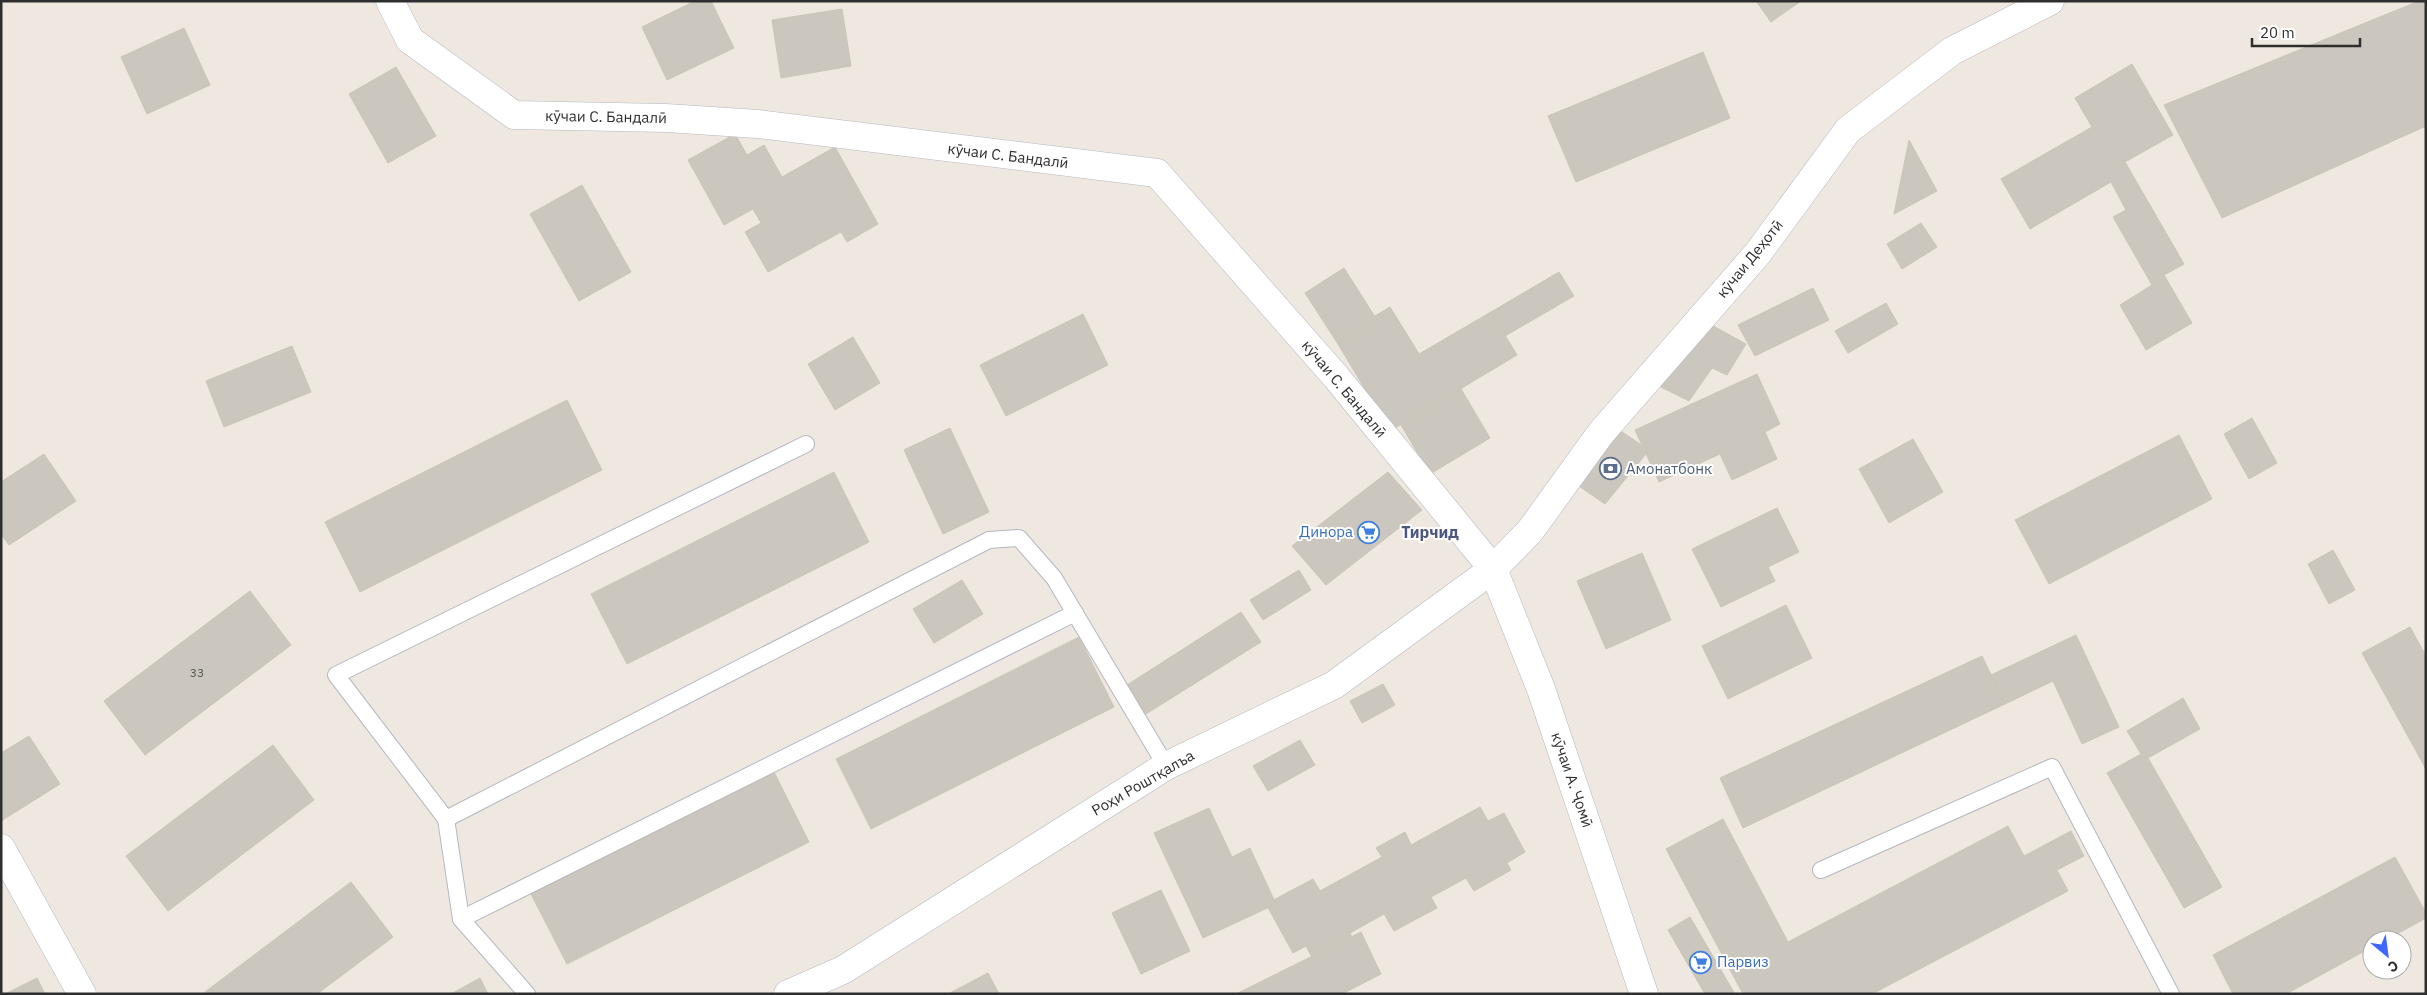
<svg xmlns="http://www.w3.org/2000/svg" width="2427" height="995" font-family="'IBM Plex Sans',sans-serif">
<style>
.building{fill:#cbc6be;stroke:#cbc4b9}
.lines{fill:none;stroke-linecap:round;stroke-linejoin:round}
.lane-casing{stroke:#b4b7c1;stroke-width:18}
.street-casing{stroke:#b4b7c1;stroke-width:29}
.secondary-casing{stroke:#b4b7c1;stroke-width:29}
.lane{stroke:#fff;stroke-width:16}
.street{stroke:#fff;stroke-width:28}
.secondary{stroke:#fff;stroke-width:28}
.labels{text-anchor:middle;stroke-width:4;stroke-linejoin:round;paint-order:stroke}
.number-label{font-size:12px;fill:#555452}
.street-label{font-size:15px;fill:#2e2e2e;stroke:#fff}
.service-label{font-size:15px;fill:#4e5e75;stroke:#fff;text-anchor:start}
.shop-label{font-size:15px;fill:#366cbe;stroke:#fff;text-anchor:end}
.neighbourhood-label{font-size:16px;font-weight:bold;fill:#4b5681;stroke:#fff}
</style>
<rect width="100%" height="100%" fill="#efe8e0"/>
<!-- building -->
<g class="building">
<path d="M 695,1 L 711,1 L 734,48 L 667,80 L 642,27 Z"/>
<path d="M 1756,1 L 1801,1 L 1771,22 Z"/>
<path d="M 2419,1 L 2426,1 L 2426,126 L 2222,218 L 2164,105 Z"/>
<path d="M 842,9 L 851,66 L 781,78 L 772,20 Z"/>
<path d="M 184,28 L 210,85 L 147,114 L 121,57 Z"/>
<path d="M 1703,52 L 1730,118 L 1576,182 L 1548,116 Z"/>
<path d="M 2132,64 L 2173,135 L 2125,162 L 2184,264 L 2164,275 L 2192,323 L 2146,350 L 2120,305 L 2152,285 L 2113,217 L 2126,210 L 2111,182 L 2030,229 L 2001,179 L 2092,127 L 2075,98 Z"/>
<path d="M 396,67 L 436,136 L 388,163 L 349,94 Z"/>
<path d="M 735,134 L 747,155 L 764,145 L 782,177 L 835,147 L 878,224 L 847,242 L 841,232 L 768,272 L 745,232 L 761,223 L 753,209 L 724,225 L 688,160 Z"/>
<path d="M 1909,140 L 1937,191 L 1894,214 Z"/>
<path d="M 582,185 L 631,272 L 579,301 L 530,214 Z"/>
<path d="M 1921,223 L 1937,247 L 1902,269 L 1887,244 Z"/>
<path d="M 1344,268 L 1377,320 L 1338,344 L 1305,293 Z"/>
<path d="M 1559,272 L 1574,296 L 1505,336 L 1491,312 Z"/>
<path d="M 1813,288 L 1829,320 L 1755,356 L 1738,325 Z"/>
<path d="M 1886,303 L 1898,324 L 1848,353 L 1835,331 Z"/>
<path d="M 1390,307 L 1419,354 L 1491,312 L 1517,355 L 1390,431 L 1338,344 L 1377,320 L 1375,316 Z"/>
<path d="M 1083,314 L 1108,365 L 1006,416 L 980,365 Z"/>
<path d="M 1706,322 L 1746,344 L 1727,375 L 1712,368 L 1689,401 L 1659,386 Z"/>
<path d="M 853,337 L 880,383 L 835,410 L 808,364 Z"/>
<path d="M 292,346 L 311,392 L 224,427 L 206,381 Z"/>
<path d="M 1757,374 L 1780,424 L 1765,432 L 1777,459 L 1732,480 L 1720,454 L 1659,482 L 1635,430 Z"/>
<path d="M 1461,389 L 1490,438 L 1430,474 L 1401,425 Z"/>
<path d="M 567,400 L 602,470 L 360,592 L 325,522 Z"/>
<path d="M 2252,418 L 2277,463 L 2249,479 L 2224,434 Z"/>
<path d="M 950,428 L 989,512 L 943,534 L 904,450 Z"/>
<path d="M 1619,430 L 1649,450 L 1605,504 L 1573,482 Z"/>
<path d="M 2179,435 L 2212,499 L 2049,584 L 2015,520 Z"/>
<path d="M 1913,439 L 1943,492 L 1889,523 L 1859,469 Z"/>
<path d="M 44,454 L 76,501 L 9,545 L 1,534 L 1,482 Z"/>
<path d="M 834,472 L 869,542 L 627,664 L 591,594 Z"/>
<path d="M 1388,472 L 1422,510 L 1326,585 L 1292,546 Z"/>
<path d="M 1777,508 L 1799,552 L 1768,567 L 1775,581 L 1721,607 L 1692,549 Z"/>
<path d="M 2333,550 L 2355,590 L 2329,604 L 2308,564 Z"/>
<path d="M 1642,553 L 1671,620 L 1606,649 L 1577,581 Z"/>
<path d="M 1299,570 L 1311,590 L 1263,620 L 1250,600 Z"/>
<path d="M 962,580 L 983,614 L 934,643 L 913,609 Z"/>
<path d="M 250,591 L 291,645 L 145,755 L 104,701 Z"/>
<path d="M 1786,605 L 1812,658 L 1728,699 L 1702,646 Z"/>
<path d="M 1241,612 L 1261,642 L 1146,714 L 1127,685 Z"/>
<path d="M 2410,627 L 2426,656 L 2426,769 L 2362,653 Z"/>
<path d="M 2076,635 L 2119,727 L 2082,744 L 2053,681 L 2005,704 L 1991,675 Z"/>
<path d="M 1079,637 L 1114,707 L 871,829 L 836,759 Z"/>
<path d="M 1982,656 L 2005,704 L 1743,828 L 1720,778 Z"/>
<path d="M 1383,684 L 1395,705 L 1362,723 L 1350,701 Z"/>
<path d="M 2183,698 L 2200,729 L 2148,758 L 2222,887 L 2184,908 L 2107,773 L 2141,754 L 2127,731 Z"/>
<path d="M 29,736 L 60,784 L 1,821 L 1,753 Z"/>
<path d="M 1300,740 L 1315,765 L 1268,791 L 1253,766 Z"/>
<path d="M 273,745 L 314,800 L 168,911 L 126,856 Z"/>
<path d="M 774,772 L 809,842 L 567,964 L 531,894 Z"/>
<path d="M 1480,807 L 1488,821 L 1504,813 L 1525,852 L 1507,863 L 1511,870 L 1474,891 L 1466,878 L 1431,897 L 1437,908 L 1394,931 L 1384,914 L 1350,933 L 1354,942 L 1315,963 L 1306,946 L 1293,953 L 1266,904 L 1313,879 L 1320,891 L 1382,857 L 1376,848 L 1405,832 L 1411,845 Z"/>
<path d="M 1209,808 L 1232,857 L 1250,848 L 1276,904 L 1203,938 L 1154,833 Z"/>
<path d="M 1723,819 L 1788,942 L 2008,826 L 2024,856 L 2071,831 L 2084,856 L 2057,870 L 2068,891 L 1872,994 L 1743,994 L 1666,849 Z"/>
<path d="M 2395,857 L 2426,913 L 2426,918 L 2386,940 L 2372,940 L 2372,947 L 2286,994 L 2233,994 L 2213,955 Z"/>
<path d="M 351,882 L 393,937 L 317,994 L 206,994 L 205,992 Z"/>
<path d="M 1161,890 L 1190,951 L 1141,974 L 1112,913 Z"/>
<path d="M 1690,917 L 1735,994 L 1705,994 L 1668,930 Z"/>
<path d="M 1361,932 L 1381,974 L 1342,994 L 1236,994 Z"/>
<path d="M 988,973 L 999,994 L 948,994 Z"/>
<path d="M 37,978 L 45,994 L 5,994 Z"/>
<path d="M 480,978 L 488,994 L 451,994 Z"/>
</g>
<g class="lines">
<defs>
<g id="lane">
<path d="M 446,819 L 989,540 L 1019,538 L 1054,578 L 1166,766"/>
<path d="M 1821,870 L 2052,767 L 2171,994"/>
<path d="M 461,919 L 1075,613"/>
<path d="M 527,994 L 461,919 L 446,819 L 336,675 L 806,444"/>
</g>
<g id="street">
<path d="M 390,1 L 410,40 L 514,115 L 666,118 L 758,124 L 1157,173 L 1337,378 L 1493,569 L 1541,689 L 1644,994"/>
<path d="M 1,848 L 82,994"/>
</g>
<path id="secondary" d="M 788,994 L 843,970 L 1166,766 L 1334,685 L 1493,569 L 1530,531 L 1601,433 L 1758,253 L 1848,130 L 1952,51 L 2050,1"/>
</defs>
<!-- lane casing -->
<use href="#lane" class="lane-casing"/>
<!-- street casing -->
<use href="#street" class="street-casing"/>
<!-- secondary casing -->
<use href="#secondary" class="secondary-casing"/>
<!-- lane -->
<use href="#lane" class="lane"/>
<!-- street -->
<use href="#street" class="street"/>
<!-- secondary -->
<use href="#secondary" class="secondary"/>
</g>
<!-- icons -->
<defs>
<symbol id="bank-ring" viewBox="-11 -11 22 22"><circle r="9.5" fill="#fff" stroke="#5c6f8a" stroke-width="1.5"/><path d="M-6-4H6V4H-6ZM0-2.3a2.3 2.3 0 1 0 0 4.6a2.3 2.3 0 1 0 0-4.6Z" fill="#5c6f8a"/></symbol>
<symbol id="supermarket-ring" viewBox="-11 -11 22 22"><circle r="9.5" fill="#fff" stroke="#3f7fe0" stroke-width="1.5"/><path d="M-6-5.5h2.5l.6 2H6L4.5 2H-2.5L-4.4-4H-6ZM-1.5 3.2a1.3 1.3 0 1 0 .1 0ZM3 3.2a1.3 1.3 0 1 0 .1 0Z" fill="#3f7fe0"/></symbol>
</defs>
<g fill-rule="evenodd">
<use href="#bank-ring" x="1598" y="456" width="25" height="25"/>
<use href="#supermarket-ring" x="1356" y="520" width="25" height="25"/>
<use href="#supermarket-ring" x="1688" y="950" width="25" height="25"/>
</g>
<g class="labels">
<!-- number labels -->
<g class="number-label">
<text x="197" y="677">33</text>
</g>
<!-- street labels -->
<g class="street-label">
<text transform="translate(606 117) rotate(1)" y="5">кӯчаи С. Бандалӣ</text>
<text transform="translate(1008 156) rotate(7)" y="5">кӯчаи С. Бандалӣ</text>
<text transform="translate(1750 259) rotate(-51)" y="5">кӯчаи Деҳотӣ</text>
<text transform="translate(1344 389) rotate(50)" y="5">кӯчаи С. Бандалӣ</text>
<text transform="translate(1572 780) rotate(71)" y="5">кӯчаи А. Ҷомӣ</text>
<text transform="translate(1143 783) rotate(-30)" y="5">Роҳи Роштқалъа</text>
</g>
<!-- service labels -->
<g class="service-label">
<text x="1626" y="474">Амонатбонк</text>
</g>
<!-- shop labels -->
<g class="shop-label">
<text x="1353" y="537">Динора</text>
<text x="1717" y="967" text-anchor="start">Парвиз</text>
</g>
<!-- neighbourhood labels -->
<g class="neighbourhood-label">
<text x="1430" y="538">Тирчид</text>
</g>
</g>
<!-- border -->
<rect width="2427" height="995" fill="none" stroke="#2e2e2e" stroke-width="5"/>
<!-- north arrow -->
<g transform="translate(2387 955) rotate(151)"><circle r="24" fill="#ffffff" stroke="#ababab"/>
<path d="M0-4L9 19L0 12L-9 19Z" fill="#3d67ff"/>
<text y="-8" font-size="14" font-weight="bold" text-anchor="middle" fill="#2e2e2e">С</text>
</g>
<!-- scale -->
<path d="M2252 38v8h108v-8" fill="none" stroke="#2e2e2e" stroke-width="2.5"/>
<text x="2260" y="38" font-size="15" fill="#2e2e2e" stroke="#ffffff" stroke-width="4" paint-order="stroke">20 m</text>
</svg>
